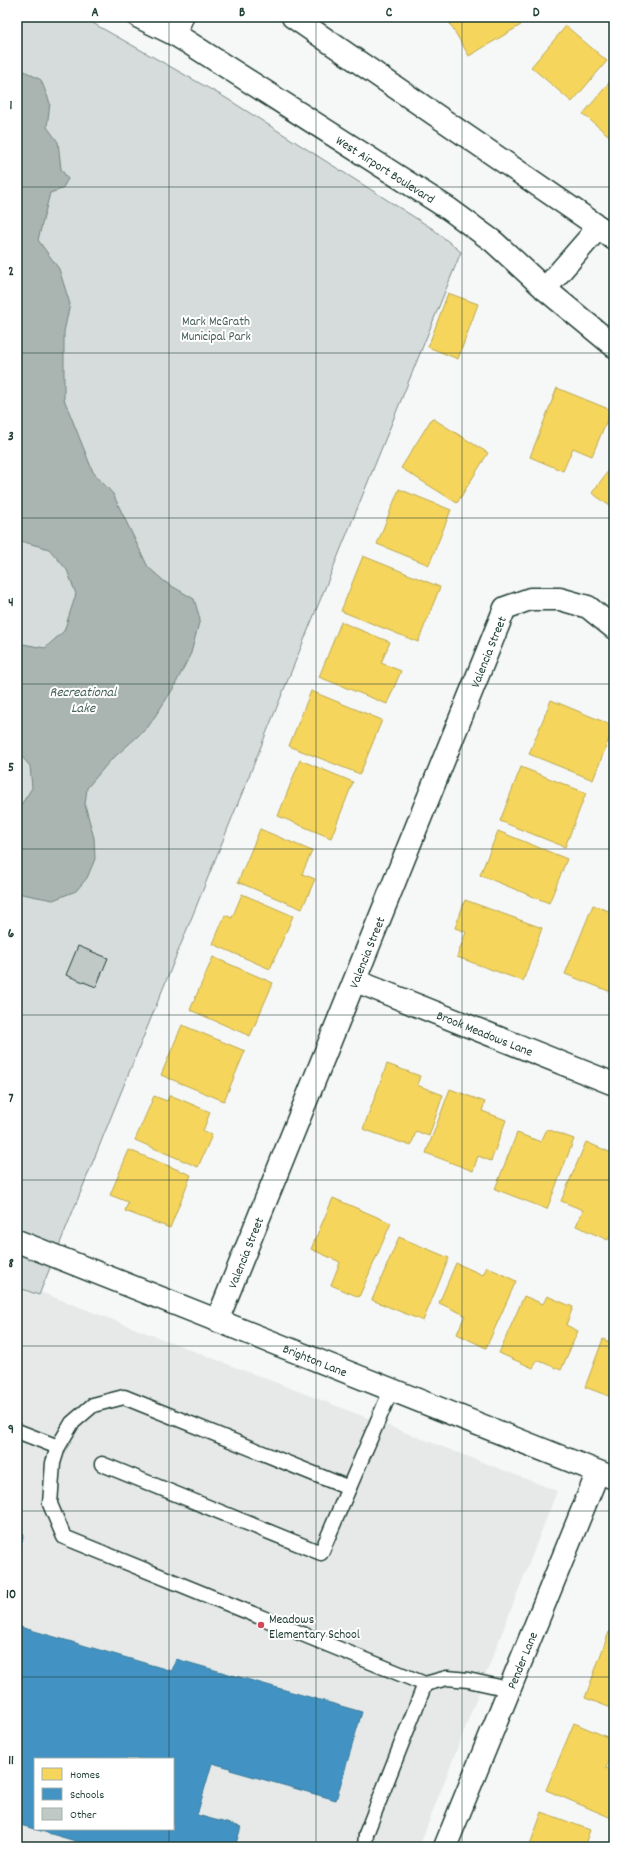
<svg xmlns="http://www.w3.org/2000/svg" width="631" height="1864" font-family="Dekko,sans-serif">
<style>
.built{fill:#e6e9e8;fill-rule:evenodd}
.green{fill:#d6dcdb;stroke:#7a8c88}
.water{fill:#aab5b1;stroke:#72857f}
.homes{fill:#f6d55c;stroke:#b6a750}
.schools{fill:#4393c3;stroke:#387998;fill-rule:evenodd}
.building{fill:#c0c9c6;stroke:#1f3d34}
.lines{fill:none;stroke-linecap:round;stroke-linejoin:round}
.service-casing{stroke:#1f3d34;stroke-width:17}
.minor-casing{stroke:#1f3d34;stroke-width:25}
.secondary-casing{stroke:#1f3d34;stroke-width:25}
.service{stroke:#fff;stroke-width:14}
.minor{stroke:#fff;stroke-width:22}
.secondary{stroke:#fff;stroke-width:22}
.grid{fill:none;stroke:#1f3d34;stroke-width:1;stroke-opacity:0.55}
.poi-dot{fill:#d1495b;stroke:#fff;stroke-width:1.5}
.labels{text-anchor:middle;stroke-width:4;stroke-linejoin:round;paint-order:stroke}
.street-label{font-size:13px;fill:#1f3d34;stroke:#fff}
.park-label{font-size:13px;fill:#445d55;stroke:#fff}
.poi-label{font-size:13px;fill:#1f3d34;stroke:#fff;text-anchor:start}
.water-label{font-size:14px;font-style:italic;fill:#49615a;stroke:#fff}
.neatline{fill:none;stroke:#1f3d34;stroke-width:1.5}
.grid-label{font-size:13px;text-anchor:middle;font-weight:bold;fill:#1f3d34}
</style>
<rect width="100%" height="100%" fill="#f6f7f7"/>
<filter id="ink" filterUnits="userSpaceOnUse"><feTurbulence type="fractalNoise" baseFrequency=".025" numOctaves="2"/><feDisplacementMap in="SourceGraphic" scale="8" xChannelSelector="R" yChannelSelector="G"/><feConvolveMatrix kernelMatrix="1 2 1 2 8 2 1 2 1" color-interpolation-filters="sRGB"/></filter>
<g filter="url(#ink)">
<!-- built -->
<path class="built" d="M 17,1283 L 557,1491 L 419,1847 L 17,1847 ZM 35,1759 L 173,1759 L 173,1829 L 35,1829 Z"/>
<!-- green -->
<path class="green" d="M 17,17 L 82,17 L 226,98 L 433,229 L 461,252 L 39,1295 L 17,1287 Z"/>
<!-- water -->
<path class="water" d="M 17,67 L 41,80 L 50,103 L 47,127 L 58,142 L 61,169 L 68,179 L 62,189 L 50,193 L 38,240 L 59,269 L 70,304 L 64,332 L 64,399 L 93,472 L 113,494 L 148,567 L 165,582 L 194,599 L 200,619 L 191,653 L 173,689 L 148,727 L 109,762 L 87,788 L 85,805 L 94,838 L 95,859 L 87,878 L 76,891 L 53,900 L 17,893 L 17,811 L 32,788 L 30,766 L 17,751 L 17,643 L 45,648 L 64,631 L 76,594 L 67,570 L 49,549 L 17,540 Z"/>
<!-- homes -->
<g class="homes">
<path d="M 446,17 L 516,17 L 521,25 L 469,56 Z"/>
<path d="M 566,26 L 607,61 L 572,102 L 531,67 Z"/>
<path d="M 614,77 L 614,140 L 583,114 Z"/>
<path d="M 448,293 L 478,304 L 458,359 L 428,347 Z"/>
<path d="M 557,388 L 611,410 L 592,456 L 573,448 L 563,471 L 530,457 Z"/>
<path d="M 432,418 L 488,453 L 457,503 L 401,468 Z"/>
<path d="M 614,463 L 614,509 L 592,493 Z"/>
<path d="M 399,489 L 451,510 L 429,565 L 377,544 Z"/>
<path d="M 363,556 L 440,587 L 418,642 L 341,611 Z"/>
<path d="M 341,622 L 390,642 L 381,663 L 401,671 L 387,704 L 319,677 Z"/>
<path d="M 311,691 L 382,720 L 360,774 L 289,746 Z"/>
<path d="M 551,700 L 614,726 L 593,780 L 529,754 Z"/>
<path d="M 300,760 L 353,782 L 331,838 L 278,816 Z"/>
<path d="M 521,767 L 586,793 L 565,847 L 500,821 Z"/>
<path d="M 260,829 L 312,851 L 302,874 L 315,879 L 302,909 L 238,882 Z"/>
<path d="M 498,831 L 567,859 L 549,903 L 480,875 Z"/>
<path d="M 242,894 L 293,916 L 270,969 L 213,944 L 225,915 L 232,918 Z"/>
<path d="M 465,900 L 542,928 L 523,981 L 457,957 L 466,932 L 455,928 Z"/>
<path d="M 593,905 L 614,913 L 614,993 L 565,974 Z"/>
<path d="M 213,957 L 273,983 L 250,1036 L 190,1010 Z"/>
<path d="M 182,1025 L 245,1051 L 224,1101 L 161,1075 Z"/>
<path d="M 387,1064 L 420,1076 L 417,1085 L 443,1095 L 429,1136 L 416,1131 L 411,1146 L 363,1129 Z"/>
<path d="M 450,1089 L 485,1102 L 482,1111 L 506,1120 L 491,1161 L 478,1156 L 473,1171 L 426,1153 Z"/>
<path d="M 170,1095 L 210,1112 L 203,1131 L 212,1135 L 198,1167 L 135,1140 L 154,1096 L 167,1101 Z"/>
<path d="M 547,1129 L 574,1139 L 547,1209 L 495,1189 L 517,1133 L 541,1142 Z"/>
<path d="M 586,1142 L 614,1154 L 614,1227 L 608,1240 L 576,1226 L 583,1210 L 561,1201 Z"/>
<path d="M 129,1150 L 191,1175 L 170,1228 L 125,1211 L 128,1202 L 110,1195 Z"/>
<path d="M 333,1198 L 391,1223 L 359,1297 L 331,1285 L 340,1262 L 311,1249 Z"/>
<path d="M 399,1237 L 449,1258 L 423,1321 L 372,1300 Z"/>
<path d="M 456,1263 L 483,1275 L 487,1267 L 516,1281 L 486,1348 L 457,1334 L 465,1315 L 439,1303 Z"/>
<path d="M 524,1296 L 543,1304 L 547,1296 L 573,1307 L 566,1325 L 578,1331 L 561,1370 L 537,1360 L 533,1368 L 499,1353 Z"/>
<path d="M 603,1339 L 614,1344 L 614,1398 L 585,1387 Z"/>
<path d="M 609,1632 L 614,1634 L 614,1709 L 585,1698 Z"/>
<path d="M 574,1723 L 614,1740 L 614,1749 L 606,1768 L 614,1771 L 614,1819 L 546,1790 Z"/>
<path d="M 542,1812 L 590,1830 L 584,1847 L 529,1847 Z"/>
</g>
<!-- schools -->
<g class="schools">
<path d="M 17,1532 L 24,1534 L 17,1558 Z"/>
<path d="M 17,1626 L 172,1671 L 176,1659 L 362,1712 L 336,1800 L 230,1770 L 230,1768 L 212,1763 L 197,1815 L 241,1827 L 235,1847 L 96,1847 L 17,1824 ZM 35,1759 L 173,1759 L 173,1829 L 35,1829 Z"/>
</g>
<!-- building -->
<path class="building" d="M 78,946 L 108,958 L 96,987 L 66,975 Z"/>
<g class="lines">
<defs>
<g id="service">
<path d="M 17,1431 L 58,1447"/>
<path d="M 102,1464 L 321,1553 L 391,1390"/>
<path d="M 349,1488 L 124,1397 L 93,1405 L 72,1423 L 58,1447 L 53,1463 L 50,1504 L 64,1537 L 425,1684 L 447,1678 L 468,1680 L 509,1689"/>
<path d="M 365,1847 L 366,1834 L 425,1684"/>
</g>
<g id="minor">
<path id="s1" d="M 356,981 L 614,1084"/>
<path id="s2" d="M 17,1241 L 614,1478"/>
<path id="s3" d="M 217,1321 L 505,608 L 530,599 L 560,599 L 588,607 L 614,628"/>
<path id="s4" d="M 445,1847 L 598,1472"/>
</g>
<g id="secondary">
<path id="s5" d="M 139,17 L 174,34 L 189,43 L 449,209 L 494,242 L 545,289 L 614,346"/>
<path d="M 293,17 L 599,227 L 614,239"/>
<path d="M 174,34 L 182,17"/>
<path d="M 545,289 L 599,227"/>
</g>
</defs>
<!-- service casing -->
<use href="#service" class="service-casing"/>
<!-- minor casing -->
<use href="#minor" class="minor-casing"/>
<!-- secondary casing -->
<use href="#secondary" class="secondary-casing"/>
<!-- service -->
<use href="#service" class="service"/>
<!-- minor -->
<use href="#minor" class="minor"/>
<!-- secondary -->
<use href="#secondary" class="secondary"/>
</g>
</g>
<!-- grid -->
<path class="grid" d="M 169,17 L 169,1759M 316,17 L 316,1847M 462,17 L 462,1847M 17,187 L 614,187M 17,353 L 614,353M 17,518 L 614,518M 17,684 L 614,684M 17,849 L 614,849M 17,1015 L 614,1015M 17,1180 L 614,1180M 17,1346 L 614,1346M 17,1511 L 614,1511M 17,1677 L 614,1677M 169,1829 L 169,1847"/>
<!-- markers -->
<circle class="poi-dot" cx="261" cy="1625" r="4"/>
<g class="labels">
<!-- street labels -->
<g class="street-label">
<text dy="5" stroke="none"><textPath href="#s5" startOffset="290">West Airport Boulevard</textPath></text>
<text dy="5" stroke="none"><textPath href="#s3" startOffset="722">Valencia Street</textPath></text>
<text dy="5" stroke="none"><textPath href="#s3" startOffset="398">Valencia Street</textPath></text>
<text dy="5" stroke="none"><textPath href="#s1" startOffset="139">Brook Meadows Lane</textPath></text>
<text dy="5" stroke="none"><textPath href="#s3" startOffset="74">Valencia Street</textPath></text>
<text dy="5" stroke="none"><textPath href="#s2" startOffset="321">Brighton Lane</textPath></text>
<text dy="5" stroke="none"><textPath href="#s4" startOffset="202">Pender Lane</textPath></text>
</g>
<!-- park labels -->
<g class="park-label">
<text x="216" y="325">Mark McGrath<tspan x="216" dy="15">Municipal Park</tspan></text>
</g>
<!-- poi labels -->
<g class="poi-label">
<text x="269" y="1623">Meadows<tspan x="269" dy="15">Elementary School</tspan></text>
</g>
<!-- water labels -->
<g class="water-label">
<text x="83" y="696">Recreational<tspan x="83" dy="16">Lake</tspan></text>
</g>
</g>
<!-- margin -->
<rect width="631" height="1864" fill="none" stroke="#fff" stroke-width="44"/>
<!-- legend -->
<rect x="34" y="1758" width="140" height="72" fill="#ffffff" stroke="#a5b1ae"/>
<rect x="42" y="1768" width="20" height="12" fill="#f6d55c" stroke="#a5b1ae"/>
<text x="70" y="1778" font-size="12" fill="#1f3d34">Homes</text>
<rect x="42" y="1788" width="20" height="12" fill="#4393c3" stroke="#a5b1ae"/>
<text x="70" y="1798" font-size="12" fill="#1f3d34">Schools</text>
<rect x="42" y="1808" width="20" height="12" fill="#c0c9c6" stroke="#a5b1ae"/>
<text x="70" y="1818" font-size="12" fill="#1f3d34">Other</text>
<rect x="22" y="22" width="587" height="1820" class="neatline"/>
<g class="grid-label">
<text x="95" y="16">A</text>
<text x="242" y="16">B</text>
<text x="389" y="16">C</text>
<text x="536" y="16">D</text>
<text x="11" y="109">1</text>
<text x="11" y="275">2</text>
<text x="11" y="440">3</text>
<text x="11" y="606">4</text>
<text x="11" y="771">5</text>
<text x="11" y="937">6</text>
<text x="11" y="1102">7</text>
<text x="11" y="1267">8</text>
<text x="11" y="1433">9</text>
<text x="11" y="1598">10</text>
<text x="11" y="1764">11</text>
</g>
</svg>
